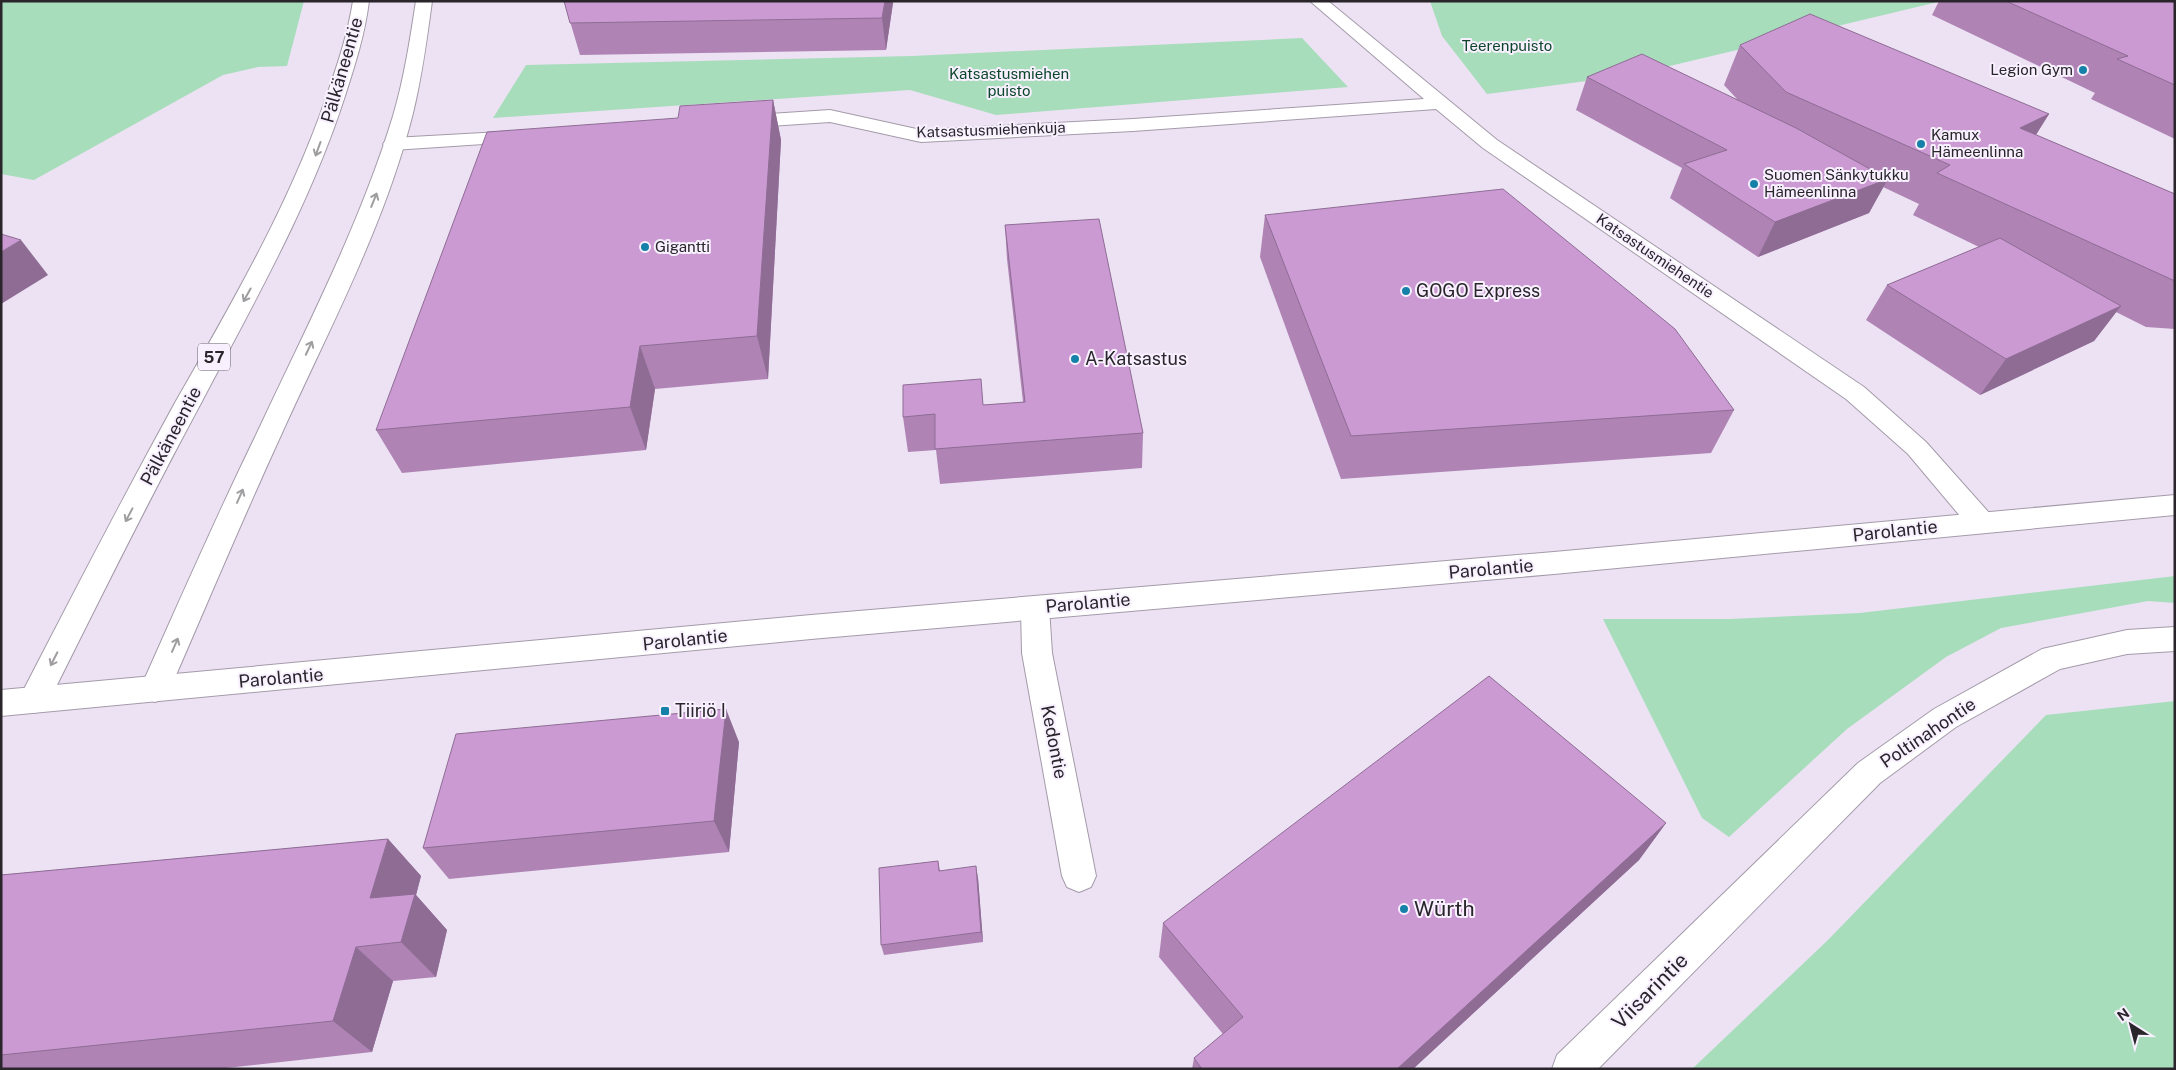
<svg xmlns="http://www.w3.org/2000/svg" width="2176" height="1070" font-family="'Public Sans',sans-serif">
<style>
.green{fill:#a8ddbc}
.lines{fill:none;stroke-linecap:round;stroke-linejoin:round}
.street-casing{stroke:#a49baa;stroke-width:2}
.secondary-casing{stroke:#a49baa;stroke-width:2}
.primary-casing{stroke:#a49baa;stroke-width:2}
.street{fill:#fff;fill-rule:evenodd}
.secondary{fill:#fff;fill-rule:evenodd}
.primary{fill:#fff;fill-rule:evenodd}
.wall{fill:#af84b5}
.shaded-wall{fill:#8e6c94}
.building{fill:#cb9ad3;stroke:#8e6c94}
.oneway{stroke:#9f9da0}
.poi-dot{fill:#1581a9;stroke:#f8f0fe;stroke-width:2}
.labels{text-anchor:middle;stroke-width:4;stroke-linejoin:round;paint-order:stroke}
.far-park-label{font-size:15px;fill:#0c462a;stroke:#f8f0fe}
.far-poi-label{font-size:15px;fill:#29252b;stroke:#f8f0fe;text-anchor:start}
.far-street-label{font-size:15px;fill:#29252b;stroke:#f8f0fe}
.shield{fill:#f8f0fe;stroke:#67626a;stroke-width:1}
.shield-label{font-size:16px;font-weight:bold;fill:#29252b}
.street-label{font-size:18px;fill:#29252b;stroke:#f8f0fe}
.poi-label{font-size:18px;fill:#29252b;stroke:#f8f0fe;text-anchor:start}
.near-poi-label{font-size:21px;fill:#29252b;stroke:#f8f0fe;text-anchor:start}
.near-street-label{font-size:21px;fill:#29252b;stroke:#f8f0fe}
</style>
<rect width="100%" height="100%" fill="#ece2f3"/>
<!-- green -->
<g class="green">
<path d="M 1,1 L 304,1 L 287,66 L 258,67 L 223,75 L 34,180 L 1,174 Z"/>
<path d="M 1430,1 L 1942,1 L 1632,75 L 1487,94 L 1442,36 Z"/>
<path d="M 1302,38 L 1348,87 L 996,115 L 910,90 L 493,118 L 526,65 L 912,56 Z"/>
<path d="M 2175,576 L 2175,603 L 2148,601 L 2001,628 L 1946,657 L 1847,729 L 1729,837 L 1702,818 L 1603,619 L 1729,619 L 1860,613 Z"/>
<path d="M 2175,701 L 2175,1069 L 1692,1069 L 1828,940 L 2046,715 Z"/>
</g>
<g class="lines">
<defs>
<g id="street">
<path d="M 1310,1 L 1328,1 L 1497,140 L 1864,387 L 1926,442 L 1991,515 L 1995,522 L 1991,529 L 1981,532 L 1971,529 L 1908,454 L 1846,399 L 1483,148 L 1436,109 L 1133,131 L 921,142 L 830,122 L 740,128 L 733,126 L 730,122 L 733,118 L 740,116 L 830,110 L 921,130 L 1133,119 L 1424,99 Z"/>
<path d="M 520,131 L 527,133 L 530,137 L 527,141 L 393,150 L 386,148 L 383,144 L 386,140 L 393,138 Z"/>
<path d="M 1035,597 L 1045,600 L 1049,608 L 1052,653 L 1096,876 L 1091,887 L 1079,892 L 1067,887 L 1062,876 L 1022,653 L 1021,608 L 1025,600 Z"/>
</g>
<g id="secondary">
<path d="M 2175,495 L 2175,515 L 1554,574 L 811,639 L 1,716 L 1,690 L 811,615 L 1554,552 Z"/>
<path d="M 2175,627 L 2175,651 L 2127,654 L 2060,669 L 1956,727 L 1880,783 L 1598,1069 L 1552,1069 L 1557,1055 L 1858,763 L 1934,709 L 2042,649 L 2127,630 Z"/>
</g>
<g id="primary">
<path d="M 353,1 L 369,1 C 365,34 355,65 345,96 C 310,205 253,304 200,405 C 146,505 96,607 45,709 L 34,713 L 23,709 L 19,700 L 23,691 C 73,594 123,497 176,401 C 232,303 289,205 326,98 C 337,66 348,34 353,1 Z"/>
<path d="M 416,1 L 432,1 C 427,39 422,76 413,113 C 385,225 329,329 282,433 C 243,518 207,604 170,689 L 166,698 L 155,702 L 144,698 L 140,689 C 178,604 215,519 256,435 C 305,330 359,227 393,116 C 404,79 410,40 416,1 Z"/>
</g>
</defs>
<!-- street casing -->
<use href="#street" class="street-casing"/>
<!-- secondary casing -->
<use href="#secondary" class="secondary-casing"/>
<!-- primary casing -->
<use href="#primary" class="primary-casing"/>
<!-- street -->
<use href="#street" class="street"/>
<!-- secondary -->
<use href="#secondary" class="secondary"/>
<!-- primary -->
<use href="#primary" class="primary"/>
</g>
<!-- wall -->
<g class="wall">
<path d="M 564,1 L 893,1 L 893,3 L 886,50 L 580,55 Z"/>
<path d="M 1939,1 L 2171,1 L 2175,3 L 2175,139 L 2091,99 L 2095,93 L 1932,15 Z"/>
<path d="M 1740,45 L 2049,114 L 2036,135 L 2175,194 L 2175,329 L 2146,327 L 2116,312 L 2094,341 L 1980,395 L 1866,320 L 1887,285 L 1979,247 L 1913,215 L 1919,204 L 1883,187 L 1869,213 L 1758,257 L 1670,198 L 1682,168 L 1576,110 L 1587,77 L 1737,99 L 1724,85 Z"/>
<path d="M 773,100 L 781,140 L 768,379 L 655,389 L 646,450 L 402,473 L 376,430 L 678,118 Z"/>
<path d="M 1265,215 L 1734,410 L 1711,453 L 1341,479 L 1260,257 Z"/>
<path d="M 1005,225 L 1143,433 L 1142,468 L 940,484 L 936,450 L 908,452 L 903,417 L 983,405 L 1023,402 L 1007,259 Z"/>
<path d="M 739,742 L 729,852 L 449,879 L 423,848 Z"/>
<path d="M 1666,823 L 1639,860 L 1413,1069 L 1192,1069 L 1194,1058 L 1223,1034 L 1159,957 L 1163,923 Z"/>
<path d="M 388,839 L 421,876 L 416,895 L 447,930 L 436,977 L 393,981 L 372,1052 L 217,1069 L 1,1069 L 1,875 Z"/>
<path d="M 938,861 L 940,871 L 978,878 L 983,942 L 884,955 L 881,945 Z"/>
</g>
<!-- shaded-wall -->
<g class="shaded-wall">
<path d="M 885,1 L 893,1 L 893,3 L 886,50 L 882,18 Z"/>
<path d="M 773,100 L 781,140 L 768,379 L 757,336 Z"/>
<path d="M 2049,114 L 2023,155 L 2020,128 Z"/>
<path d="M 1888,179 L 1869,213 L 1758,257 L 1775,222 Z"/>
<path d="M 21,240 L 48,275 L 1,304 L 1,252 Z"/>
<path d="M 2121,306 L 2094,341 L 1980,395 L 2006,359 Z"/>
<path d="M 640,346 L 655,389 L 646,450 L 630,407 Z"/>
<path d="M 726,709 L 739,742 L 729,852 L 714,821 Z"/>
<path d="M 1666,823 L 1639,860 L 1413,1069 L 1397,1069 Z"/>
<path d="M 388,839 L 421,876 L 416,895 L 447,930 L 436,977 L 401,942 L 370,898 Z"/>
<path d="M 976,866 L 978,878 L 983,942 L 981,932 Z"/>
<path d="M 356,947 L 393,981 L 372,1052 L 333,1021 Z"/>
</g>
<!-- building -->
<g class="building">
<path d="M 564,1 L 885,1 L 882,18 L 570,23 Z"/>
<path d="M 2006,1 L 2171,1 L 2175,3 L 2175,85 L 2117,59 L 2128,56 Z"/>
<path d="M 1810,14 L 2049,114 L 2020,128 L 2175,194 L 2175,281 L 1937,173 L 1950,165 L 1786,92 L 1740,45 Z"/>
<path d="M 1642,54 L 1796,128 L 1888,179 L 1775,222 L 1684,164 L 1727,150 L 1587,77 Z"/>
<path d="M 773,100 L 757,336 L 640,346 L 630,407 L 376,430 L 487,132 L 678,118 L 680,106 Z"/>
<path d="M 1503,189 L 1675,329 L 1734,410 L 1351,436 L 1265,215 Z"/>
<path d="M 1099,219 L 1143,433 L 935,449 L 935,414 L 903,417 L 903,385 L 981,379 L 983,405 L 1025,402 L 1005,225 Z"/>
<path d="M 1,234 L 21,240 L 1,252 Z"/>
<path d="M 2000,238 L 2121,306 L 2006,359 L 1887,285 Z"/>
<path d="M 1489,676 L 1666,823 L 1397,1069 L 1202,1069 L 1194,1058 L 1243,1017 L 1163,923 Z"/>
<path d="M 726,709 L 714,821 L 423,848 L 456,734 Z"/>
<path d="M 388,839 L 370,898 L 415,894 L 401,942 L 356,947 L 333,1021 L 1,1055 L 1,875 Z"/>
<path d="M 938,861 L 939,871 L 976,866 L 981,932 L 881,945 L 879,868 Z"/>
</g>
<!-- one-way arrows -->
<defs><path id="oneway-shaft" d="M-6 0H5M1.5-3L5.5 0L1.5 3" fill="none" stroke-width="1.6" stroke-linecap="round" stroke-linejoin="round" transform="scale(1.25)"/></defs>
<g class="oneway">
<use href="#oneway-shaft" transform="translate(318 149) rotate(110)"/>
<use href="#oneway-shaft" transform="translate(374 200) rotate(-68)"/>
<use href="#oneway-shaft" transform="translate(247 295) rotate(119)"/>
<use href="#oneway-shaft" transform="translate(309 348) rotate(-65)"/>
<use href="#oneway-shaft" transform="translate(240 496) rotate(-66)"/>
<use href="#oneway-shaft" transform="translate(129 515) rotate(118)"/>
<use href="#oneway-shaft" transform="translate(175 645) rotate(-66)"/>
<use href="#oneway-shaft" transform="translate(54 659) rotate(117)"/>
</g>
<!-- markers -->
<g class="poi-dot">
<circle cx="2083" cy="70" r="5"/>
<circle cx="1921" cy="144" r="5"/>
<circle cx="1754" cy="184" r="5"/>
<circle cx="645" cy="247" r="5"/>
<circle cx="1406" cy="291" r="5"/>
<circle cx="1075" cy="359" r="5"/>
<rect x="660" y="706" width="10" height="10" rx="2.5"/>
<circle cx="1404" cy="909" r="5"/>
</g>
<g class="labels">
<!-- far-park labels -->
<g class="far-park-label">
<text x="1507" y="51">Teerenpuisto</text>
<text x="1009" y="79">Katsastusmiehen<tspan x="1009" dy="17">puisto</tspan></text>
</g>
<!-- far-poi labels -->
<g class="far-poi-label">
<text x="2073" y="75" text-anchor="end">Legion Gym</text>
<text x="1931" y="140">Kamux<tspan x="1931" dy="17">Hämeenlinna</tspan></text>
<text x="1764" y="180">Suomen Sänkytukku<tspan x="1764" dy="17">Hämeenlinna</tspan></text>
<text x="655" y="252">Gigantti</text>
</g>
<!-- far-street labels -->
<g class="far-street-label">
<text transform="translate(991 130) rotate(-2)" y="5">Katsastusmiehenkuja</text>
<text transform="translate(1655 256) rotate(34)" y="5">Katsastusmiehentie</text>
</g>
<!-- shield labels -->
<rect class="shield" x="198" y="343.5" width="32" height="27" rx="4"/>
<g class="shield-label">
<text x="214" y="363">57</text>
</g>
<!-- street labels -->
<g class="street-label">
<text transform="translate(342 70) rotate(-74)" y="6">Pälkäneentie</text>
<text transform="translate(171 436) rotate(-62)" y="6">Pälkäneentie</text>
<text transform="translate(1895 531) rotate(-6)" y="6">Parolantie</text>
<text transform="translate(1491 569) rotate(-5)" y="6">Parolantie</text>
<text transform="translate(1088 603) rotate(-5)" y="6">Parolantie</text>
<text transform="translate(685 640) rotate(-6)" y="6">Parolantie</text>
<text transform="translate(281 678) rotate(-5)" y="6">Parolantie</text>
<text transform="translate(1928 733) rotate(-34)" y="6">Poltinahontie</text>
<text transform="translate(1054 742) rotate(79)" y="6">Kedontie</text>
</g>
<!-- poi labels -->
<g class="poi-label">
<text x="1416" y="297">GOGO Express</text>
<text x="1085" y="365">A-Katsastus</text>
<text x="675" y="717">Tiiriö I</text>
</g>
<!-- near-poi labels -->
<g class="near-poi-label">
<text x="1414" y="916">Würth</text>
</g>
<!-- near-street labels -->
<g class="near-street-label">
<text transform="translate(1650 991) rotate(-45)" y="7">Viisarintie</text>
</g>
</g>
<!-- border -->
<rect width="2176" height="1070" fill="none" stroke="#29252b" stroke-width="5"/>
<!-- north arrow -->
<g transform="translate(2131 1025) rotate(324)" stroke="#f8f0fe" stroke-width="4" paint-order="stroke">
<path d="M0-4L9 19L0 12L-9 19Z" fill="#29252b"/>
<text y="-8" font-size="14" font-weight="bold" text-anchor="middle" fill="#29252b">N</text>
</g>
</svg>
